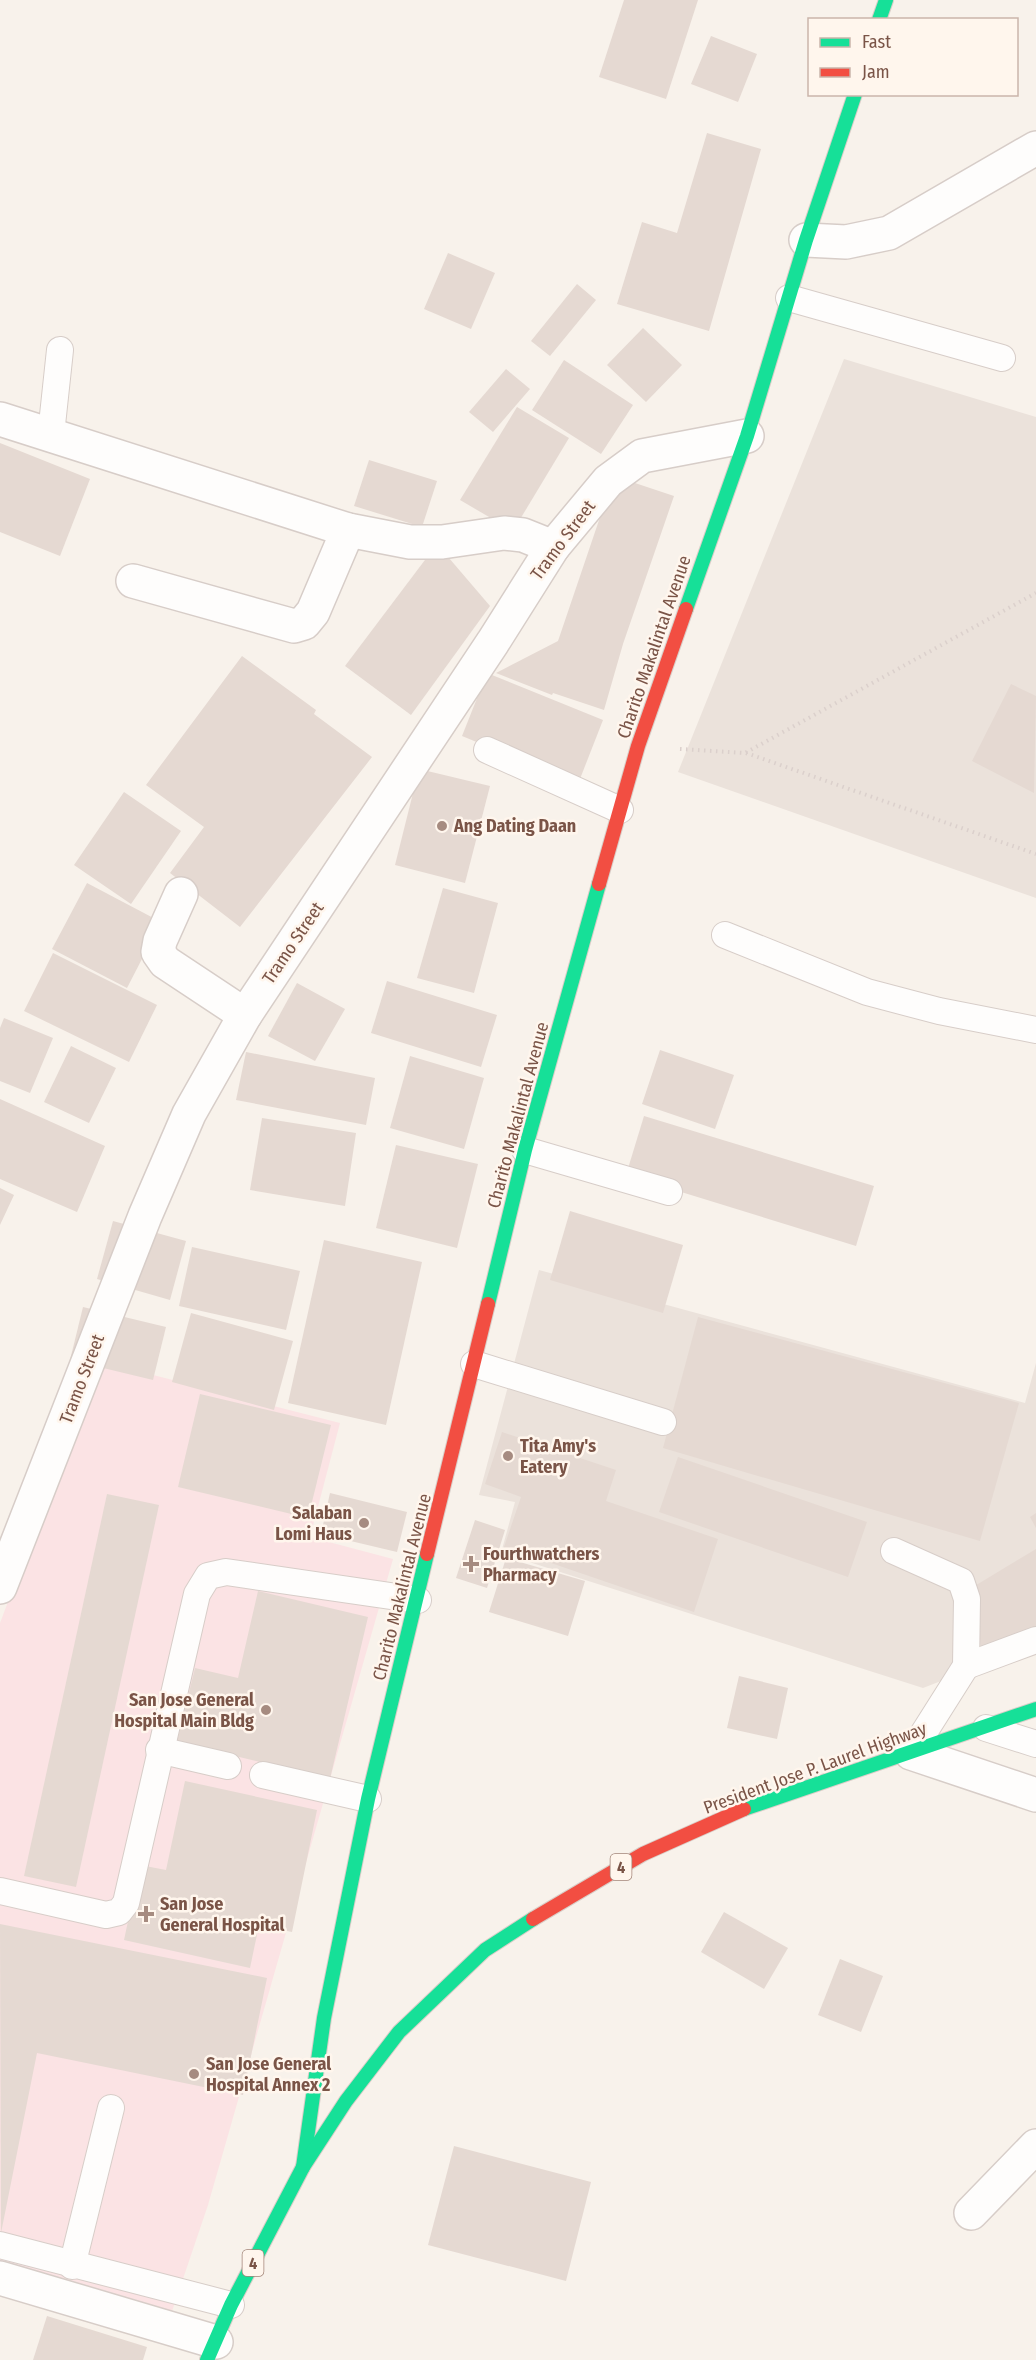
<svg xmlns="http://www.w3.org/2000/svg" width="1036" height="2360" font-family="'Fira Sans Condensed',sans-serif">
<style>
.industrial{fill:#ebe2db}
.medical{fill:#fbe3e4}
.building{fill:#e5d9d2}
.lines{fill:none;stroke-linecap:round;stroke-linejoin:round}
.lane-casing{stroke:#d7cdc8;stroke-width:28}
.street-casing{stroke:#d7cdc8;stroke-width:36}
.fast-casing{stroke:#d9cec8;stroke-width:16}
.jam-casing{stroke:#d9cec8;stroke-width:16}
.path{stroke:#dbd0cc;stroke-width:4;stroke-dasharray:1.5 4.5;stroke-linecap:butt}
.lane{stroke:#fefdfc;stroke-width:26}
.street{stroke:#fefdfc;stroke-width:33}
.fast{stroke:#16e098;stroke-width:14}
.jam{stroke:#f24e42;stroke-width:14}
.poi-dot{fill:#a68b80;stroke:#fff6ed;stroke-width:2}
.labels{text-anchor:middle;stroke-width:5;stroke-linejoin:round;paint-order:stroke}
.shield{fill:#fff6ed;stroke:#a28579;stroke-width:1.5}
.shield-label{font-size:16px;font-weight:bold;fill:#7a5447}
.street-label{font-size:18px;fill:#7a5447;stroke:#fff6ed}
.poi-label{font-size:18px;font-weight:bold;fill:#7a5447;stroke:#fff6ed;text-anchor:start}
</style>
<rect width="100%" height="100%" fill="#f8f2eb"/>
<!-- industrial -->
<g class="industrial">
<path d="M 844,359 L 1036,417 L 1036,898 L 678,772 Z"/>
<path d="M 539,1270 L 1025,1403 L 1036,1363 L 1036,1644 L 923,1688 L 501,1553 L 515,1502 L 479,1495 Z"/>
</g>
<!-- medical -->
<path class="medical" d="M 99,1361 L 340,1423 L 310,1537 L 393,1559 L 208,2205 L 167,2326 L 0,2273 L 0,1623 Z"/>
<!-- building -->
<g class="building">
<path d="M 624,0 L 698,0 L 666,99 L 599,77 Z"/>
<path d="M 711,36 L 757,54 L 738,102 L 691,84 Z"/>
<path d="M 707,133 L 761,149 L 709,331 L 617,304 L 642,222 L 677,233 Z"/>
<path d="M 448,253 L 495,273 L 471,329 L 424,309 Z"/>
<path d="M 577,284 L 596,300 L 550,356 L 531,341 Z"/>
<path d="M 643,328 L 682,365 L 646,402 L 607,365 Z"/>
<path d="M 564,360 L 633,405 L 601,454 L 532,410 Z"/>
<path d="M 506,369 L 530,389 L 493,432 L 469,412 Z"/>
<path d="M 517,407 L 569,438 L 513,531 L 460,500 Z"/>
<path d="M 0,443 L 90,479 L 60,556 L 0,532 Z"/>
<path d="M 369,460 L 437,481 L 422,527 L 354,506 Z"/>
<path d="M 614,476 L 674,496 L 623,644 L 604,710 L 553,693 L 552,695 L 496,673 L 558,641 Z"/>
<path d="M 437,544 L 490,606 L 411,715 L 345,666 Z"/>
<path d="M 242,656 L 316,710 L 314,714 L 372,757 L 240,927 L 170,873 L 204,827 L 146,785 Z"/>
<path d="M 487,673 L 603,720 L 578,784 L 462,736 Z"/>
<path d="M 1011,684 L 1036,696 L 1034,793 L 972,761 Z"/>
<path d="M 419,769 L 490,786 L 465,883 L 395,865 Z"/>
<path d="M 124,792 L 181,831 L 131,904 L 74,865 Z"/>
<path d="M 87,883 L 161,922 L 127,988 L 52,949 Z"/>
<path d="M 443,888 L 498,903 L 474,993 L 417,978 Z"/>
<path d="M 53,953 L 157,1005 L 129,1062 L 24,1011 Z"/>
<path d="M 387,981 L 497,1015 L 481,1067 L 371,1033 Z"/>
<path d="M 297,983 L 345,1009 L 315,1061 L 268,1036 Z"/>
<path d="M 4,1018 L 53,1038 L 30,1093 L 0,1081 L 0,1028 Z"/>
<path d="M 71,1046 L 116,1068 L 89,1123 L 44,1102 Z"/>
<path d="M 660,1050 L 734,1075 L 715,1129 L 642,1104 Z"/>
<path d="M 246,1052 L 375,1078 L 366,1125 L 236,1100 Z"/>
<path d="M 410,1056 L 484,1078 L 464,1149 L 390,1128 Z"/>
<path d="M 0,1099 L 105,1146 L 77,1212 L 0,1179 Z"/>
<path d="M 644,1116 L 874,1186 L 856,1246 L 626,1175 Z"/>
<path d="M 262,1118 L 356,1133 L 345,1206 L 250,1190 Z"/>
<path d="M 396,1145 L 478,1164 L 457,1248 L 376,1228 Z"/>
<path d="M 0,1188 L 14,1195 L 0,1225 Z"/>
<path d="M 570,1211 L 683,1245 L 663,1313 L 550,1280 Z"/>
<path d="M 113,1221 L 186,1241 L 170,1300 L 97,1279 Z"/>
<path d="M 324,1240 L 422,1262 L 386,1425 L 288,1403 Z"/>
<path d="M 192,1247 L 300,1271 L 286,1330 L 179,1306 Z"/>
<path d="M 83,1307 L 166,1327 L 153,1380 L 70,1360 Z"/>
<path d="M 191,1313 L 293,1341 L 274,1410 L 172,1382 Z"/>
<path d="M 698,1317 L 1019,1403 L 980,1541 L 663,1448 Z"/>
<path d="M 200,1394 L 331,1425 L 308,1518 L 178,1487 Z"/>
<path d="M 502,1432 L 616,1470 L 606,1501 L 718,1539 L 694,1612 L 504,1547 L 521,1497 L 485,1484 Z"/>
<path d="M 678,1457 L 867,1522 L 848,1577 L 659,1512 Z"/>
<path d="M 330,1493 L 407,1512 L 397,1552 L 321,1534 Z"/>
<path d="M 107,1494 L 159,1505 L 76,1887 L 24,1876 Z"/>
<path d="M 1036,1513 L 1036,1528 L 1030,1517 Z"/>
<path d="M 475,1520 L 505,1530 L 487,1588 L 456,1578 Z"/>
<path d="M 1036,1549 L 1036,1630 L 982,1656 L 973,1587 Z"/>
<path d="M 506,1558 L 585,1581 L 568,1636 L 489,1612 Z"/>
<path d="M 258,1591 L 368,1617 L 330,1779 L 177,1742 L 195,1668 L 238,1678 Z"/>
<path d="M 739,1676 L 788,1688 L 777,1739 L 727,1728 Z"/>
<path d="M 185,1781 L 317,1810 L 292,1932 L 259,1925 L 250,1968 L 124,1940 L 140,1865 L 166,1870 Z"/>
<path d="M 724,1912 L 788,1948 L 764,1989 L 701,1952 Z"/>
<path d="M 0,1924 L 267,1978 L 243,2095 L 37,2053 L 1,2233 Z"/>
<path d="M 840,1959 L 883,1976 L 861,2032 L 818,2015 Z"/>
<path d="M 454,2146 L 591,2182 L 566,2281 L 428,2245 Z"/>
<path d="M 47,2316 L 147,2347 L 143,2360 L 33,2360 Z"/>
</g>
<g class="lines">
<defs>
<g id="lane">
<path d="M 789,298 L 1002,358"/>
<path d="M 51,434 L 60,350"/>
<path d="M 487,750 L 620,810"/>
<path d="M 725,935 L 867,992 L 939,1011 L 1036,1030"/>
<path d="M 525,1150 L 669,1192"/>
<path d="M 474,1364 L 663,1422"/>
<path d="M 894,1551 L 961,1581 L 967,1599 L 966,1666 L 911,1753"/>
<path d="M 966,1666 L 1036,1640"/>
<path d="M 986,1728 L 1036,1744"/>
<path d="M 159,1750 L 228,1766"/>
<path d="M 263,1775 L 368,1799"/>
<path d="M 0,1891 L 106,1915 L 119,1912 L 126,1903 L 197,1594 L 208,1576 L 226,1572 L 418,1600"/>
<path d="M 0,2245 L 231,2305"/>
<path d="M 72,2266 L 111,2108"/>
</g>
<g id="street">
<path d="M 806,240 L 846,242 L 889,233 L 1036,148"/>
<path d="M 0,419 L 348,530 L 410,542 L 442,542 L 504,533 L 523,535 L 553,547"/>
<path d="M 133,581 L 294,626 L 304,623 L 313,612 L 348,530"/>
<path d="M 181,894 L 160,941 L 158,952 L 165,962 L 245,1015"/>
<path d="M 0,1587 L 145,1216 L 189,1114 L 245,1015 L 493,642 L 553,547 L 608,481 L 642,456 L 747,436"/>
<path d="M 911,1753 L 1036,1795"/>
<path d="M 971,2213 L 1036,2146"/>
<path d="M 0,2278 L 216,2342"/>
</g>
<g id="fast">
<path d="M 879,20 L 886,0"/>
<path d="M 686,609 L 747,436 L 806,240 L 855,94"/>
<path d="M 488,1304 L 525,1150 L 599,884"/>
<path d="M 744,1809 L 1036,1709"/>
<path d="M 303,2167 L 324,2018 L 368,1799 L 427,1554"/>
<path d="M 207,2360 L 231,2305 L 303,2167 L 346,2101 L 399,2032 L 485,1950 L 533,1919"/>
</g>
<g id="jam">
<path d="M 599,884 L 638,746 L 686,609"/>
<path d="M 427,1554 L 488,1304"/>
<path d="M 533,1919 L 643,1854 L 744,1809"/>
</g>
</defs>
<!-- lane casing -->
<use href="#lane" class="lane-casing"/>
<!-- street casing -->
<use href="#street" class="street-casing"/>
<!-- fast casing -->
<use href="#fast" class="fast-casing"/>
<!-- jam casing -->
<use href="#jam" class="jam-casing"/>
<!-- path -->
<g class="path">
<path d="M 680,749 L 745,753 L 1036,593"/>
<path d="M 746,753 L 1036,854"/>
</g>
<!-- lane -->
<use href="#lane" class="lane"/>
<!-- street -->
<use href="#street" class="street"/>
<!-- fast -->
<use href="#fast" class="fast"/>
<!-- jam -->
<use href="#jam" class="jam"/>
</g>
<!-- markers -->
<g class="poi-dot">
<circle cx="442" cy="826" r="6"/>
<circle cx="508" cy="1456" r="6"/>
<circle cx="364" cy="1523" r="6"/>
<path d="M468 1555h6v6h6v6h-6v6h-6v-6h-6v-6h6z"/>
<circle cx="266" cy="1710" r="6"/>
<path d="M143 1905h6v6h6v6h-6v6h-6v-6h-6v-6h6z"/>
<circle cx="194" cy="2074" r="6"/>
</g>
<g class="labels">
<!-- shield labels -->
<g class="shield">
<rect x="610.5" y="1854" width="21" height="26" rx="4.5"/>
<rect x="242.5" y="2250" width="21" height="26" rx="4.5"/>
</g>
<g class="shield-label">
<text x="621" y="1873">4</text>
<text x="253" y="2269">4</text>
</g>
<!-- street labels -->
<g class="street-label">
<text transform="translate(563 540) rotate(-53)" y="6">Tramo Street</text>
<text transform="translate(654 647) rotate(-71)" y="6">Charito Makalintal Avenue</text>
<text transform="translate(293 943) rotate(-56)" y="6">Tramo Street</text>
<text transform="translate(518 1115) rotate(-75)" y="6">Charito Makalintal Avenue</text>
<text transform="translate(82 1379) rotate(-69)" y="6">Tramo Street</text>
<text transform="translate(402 1587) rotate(-76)" y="6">Charito Makalintal Avenue</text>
<text transform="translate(815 1768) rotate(-20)" y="6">President Jose P. Laurel Highway</text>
</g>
<!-- poi labels -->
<g class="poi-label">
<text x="454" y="832">Ang Dating Daan</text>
<text x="520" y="1452">Tita Amy's<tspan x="520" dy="21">Eatery</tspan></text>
<text x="352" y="1519" text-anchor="end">Salaban<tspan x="352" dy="21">Lomi Haus</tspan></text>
<text x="483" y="1560">Fourthwatchers<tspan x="483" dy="21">Pharmacy</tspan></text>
<text x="254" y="1706" text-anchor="end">San Jose General<tspan x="254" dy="21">Hospital Main Bldg</tspan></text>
<text x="160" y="1910">San Jose<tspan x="160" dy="21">General Hospital</tspan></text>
<text x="206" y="2070">San Jose General<tspan x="206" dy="21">Hospital Annex 2</tspan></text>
</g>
</g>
<!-- legend -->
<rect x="808" y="18" width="210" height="78" fill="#fff6ed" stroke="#cab5ab" stroke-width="1.5"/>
<rect x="820" y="38" width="30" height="9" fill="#16e098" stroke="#cab5ab" stroke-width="1.5"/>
<text x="862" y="48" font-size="18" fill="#7a5447">Fast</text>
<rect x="820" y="68" width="30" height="9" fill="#f24e42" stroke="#cab5ab" stroke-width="1.5"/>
<text x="862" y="78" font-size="18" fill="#7a5447">Jam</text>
</svg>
